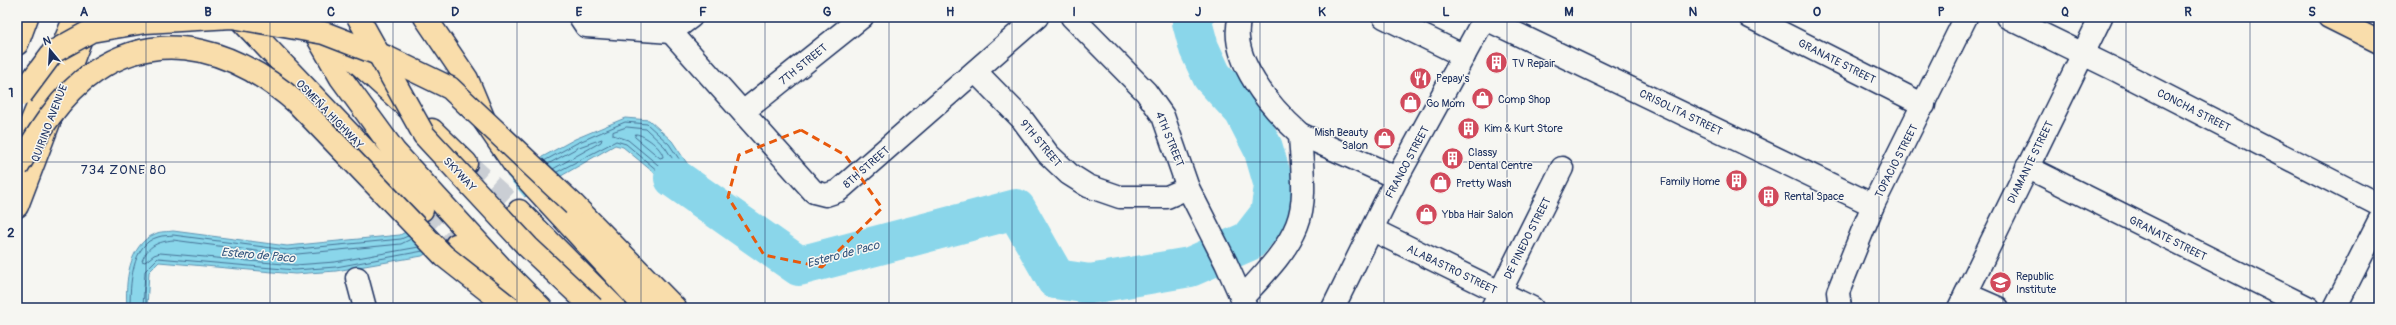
<svg xmlns="http://www.w3.org/2000/svg" width="2396" height="325" font-family="Pangolin,sans-serif">
<style>
.water{fill:#8ad6ea;stroke:#5e93b2}
.pier{fill:#f6f6f2}
.lines{fill:none;stroke-linecap:round;stroke-linejoin:round}
.shore{stroke:#477296;stroke-width:1}
.river{stroke:#8ad6ea;stroke-width:40}
.major-tunnel{stroke:#caced4;stroke-width:22;stroke-dasharray:22 11;stroke-linecap:butt}
.minor-casing{stroke:#1b2f5e;stroke-width:25}
.major-casing{stroke:#1b2f5e;stroke-width:25}
.highway-casing{stroke:#1b2f5e;stroke-width:25}
.minor{stroke:#f6f6f2;stroke-width:22}
.major{stroke:#f9ddab;stroke-width:22}
.highway{stroke:#f9ddab;stroke-width:22}
.highway-bridge-casing{stroke:#1b2f5e;stroke-width:25;stroke-linecap:butt}
.highway-bridge{stroke:#f9ddab;stroke-width:22}
.marked{fill:none;stroke:#e8590c;stroke-width:3;stroke-dasharray:8 5;stroke-linejoin:round}
.grid{fill:none;stroke:#1b2f5e;stroke-width:1;stroke-opacity:0.55}
.labels{text-anchor:middle;stroke-width:3;stroke-linejoin:round;paint-order:stroke}
.street-label{font-size:11px;fill:#1b2f5e;stroke:#f6f6f2}
.poi-label{font-size:11px;fill:#1b2f5e;stroke:#f6f6f2;text-anchor:start}
.water-label{font-size:12px;font-style:italic;fill:#375981;stroke:#f6f6f2}
.quarter-label{font-size:13px;letter-spacing:1px;fill:#1b2f5e;stroke:#f6f6f2}
.neatline{fill:none;stroke:#1b2f5e;stroke-width:1.5}
.grid-label{font-size:13px;text-anchor:middle;font-weight:bold;fill:#1b2f5e}
</style>
<rect width="100%" height="100%" fill="#f6f6f2"/>
<filter id="ink" filterUnits="userSpaceOnUse"><feTurbulence type="fractalNoise" baseFrequency=".025" numOctaves="2"/><feDisplacementMap in="SourceGraphic" scale="8" xChannelSelector="R" yChannelSelector="G"/><feConvolveMatrix kernelMatrix="1 2 1 2 8 2 1 2 1" color-interpolation-filters="sRGB"/></filter>
<g filter="url(#ink)">
<!-- water -->
<path class="water" d="M 625,118 L 649,120 L 672,141 L 718,209 L 676,191 L 623,147 L 615,145 L 422,256 L 336,271 L 295,274 L 159,262 L 149,272 L 147,308 L 127,308 C 125,283 128,245 155,234 C 160,231 168,232 173,231 L 287,246 L 400,235 L 575,139 Z"/>
<!-- pier -->
<path class="pier" d="M 506,175 L 525,198 L 448,243 L 425,220 Z"/>
<g class="lines">
<!-- shore -->
<g class="shore">
<path d="M 627,127 L 646,129 L 665,147 L 690,186 L 681,184 L 628,140 L 613,135 L 613,132 Z"/>
<path d="M 636,134 C 645,135 662,148 663,157 L 660,158 L 635,137 Z"/>
<path d="M 544,161 L 577,143 L 625,122 L 647,124 L 669,144 L 704,196 L 701,198 L 678,188 L 626,144 L 616,141 L 557,172"/>
<path d="M 548,164 L 579,147 L 602,139 L 601,142 L 553,169"/>
<path d="M 411,239 L 401,244 L 287,255 L 173,240 C 158,242 148,245 142,261 L 145,262 L 154,255 L 160,253 L 295,265 L 335,262 L 419,247"/>
<path d="M 130,308 C 130,286 131,244 158,237 C 163,235 169,236 173,235 L 287,250 L 401,239 L 408,236"/>
<path d="M 143,308 L 145,271 L 158,258 L 295,270 L 336,267 L 423,251"/>
</g>
<!-- river -->
<g class="river">
<path d="M 674,178 L 799,266 L 1016,209 L 1056,279"/>
<path d="M 1056,279 L 1090,284 L 1190,267 L 1249,241 L 1270,214 L 1274,186 L 1263,148 L 1244,111 L 1212,76 L 1199,48 L 1192,22 L 1194,17"/>
</g>
<!-- major-tunnel -->
<g class="major-tunnel">
<path d="M 466,163 L 519,211"/>
<path d="M 422,210 L 456,245"/>
</g>
<defs>
<g id="minor">
<path d="M 580,17 L 586,26 L 671,32 L 691,17"/>
<path d="M 1072,17 L 1146,92 L 1163,116 L 1188,188 L 1226,263 L 1246,308"/>
<path d="M 1240,17 C 1227,58 1272,109 1300,134 C 1301,162 1308,198 1297,225 C 1286,253 1262,276 1242,298"/>
<path d="M 1384,17 L 1464,56"/>
<path d="M 1750,17 L 1924,105"/>
<path d="M 2007,17 L 2116,70 L 2379,205"/>
<path d="M 671,32 L 814,192 L 826,195 L 838,191 L 1037,17"/>
<path d="M 976,72 L 1022,119 L 1048,154 L 1069,174 L 1088,186 L 1120,197 L 1167,197 L 1188,188"/>
<path d="M 743,112 L 862,17"/>
<path d="M 1300,134 L 1397,178"/>
<path d="M 2027,167 L 2309,308"/>
<path d="M 1373,230 L 1532,308"/>
<path d="M 357,278 L 365,308"/>
<path d="M 1966,294 L 1998,308"/>
<path d="M 1333,308 L 1397,178 L 1479,28 L 1488,20 L 1873,205"/>
<path d="M 1492,308 L 1562,168"/>
<path d="M 1840,308 L 1838,292 L 1873,205 L 1966,17"/>
<path d="M 1959,308 L 2101,17"/>
<path d="M 2335,308 L 2379,221"/>
</g>
<g id="major">
<path d="M 238,17 L 422,210"/>
<path d="M 2329,17 L 2379,42"/>
<path d="M 327,35 L 407,107"/>
<path d="M 17,44 L 27,17"/>
<path d="M 432,130 L 466,163"/>
<path d="M 17,206 L 89,17"/>
<path d="M 519,211 L 615,308"/>
<path d="M 456,245 L 522,308"/>
</g>
<g id="highway">
<path d="M 306,17 L 341,78 L 395,152 L 504,271 L 541,308"/>
<path d="M 425,17 L 467,79 L 485,122 L 516,167 L 646,308"/>
<path d="M 17,157 L 75,17"/>
<path d="M 574,205 L 675,308"/>
</g>
</defs>
<!-- minor casing -->
<use href="#minor" class="minor-casing"/>
<!-- major casing -->
<use href="#major" class="major-casing"/>
<!-- highway casing -->
<use href="#highway" class="highway-casing"/>
<!-- minor -->
<use href="#minor" class="minor"/>
<!-- major -->
<use href="#major" class="major"/>
<!-- highway -->
<use href="#highway" class="highway"/>
<defs>
<g id="highway-bridge">
<path d="M 358,17 L 424,135 L 528,247 L 593,308"/>
<path d="M 21,95 L 53,52 L 91,31 L 145,22 L 232,17 L 324,33 L 386,57 L 450,88 L 574,205"/>
<path d="M 17,168 C 37,134 61,94 94,72 C 165,24 240,53 298,104 L 444,256 L 510,308"/>
</g>
</defs>
<!-- highway-bridge casing -->
<use href="#highway-bridge" class="highway-bridge-casing"/>
<!-- highway-bridge -->
<use href="#highway-bridge" class="highway-bridge"/>
</g>
</g>
<!-- marked area -->
<path class="marked" d="M 801,130 L 845,155 L 882,208 L 822,267 L 764,255 L 728,197 L 739,155 Z"/>
<!-- grid -->
<path class="grid" d="M 146,17 L 146,308M 270,17 L 270,308M 393,17 L 393,308M 517,17 L 517,308M 641,17 L 641,308M 765,17 L 765,308M 889,17 L 889,308M 1012,17 L 1012,308M 1136,17 L 1136,308M 1260,17 L 1260,308M 1384,17 L 1384,308M 1507,17 L 1507,308M 1631,17 L 1631,308M 1755,17 L 1755,308M 1879,17 L 1879,308M 2003,17 L 2003,308M 2126,17 L 2126,308M 2250,17 L 2250,308M 17,162 L 2379,162"/>
<!-- icons -->
<defs>
<symbol id="building-disc" viewBox="-11 -11 22 22"><circle r="9.5" fill="#d1495b" stroke="#f6f6f2"/><path d="M-4-6H4V6H1V3H-1V6H-4ZM-2.5-4.3h1.7v1.8h-1.7ZM.8-4.3h1.7v1.8H.8ZM-2.5-1h1.7V.8h-1.7ZM.8-1h1.7V.8H.8Z" fill="#fff"/></symbol>
<symbol id="restaurant-disc" viewBox="-11 -11 22 22"><circle r="9.5" fill="#d1495b" stroke="#f6f6f2"/><path d="M-5-6h1v4h1v-4h1v4h1v-4h1v5L-1.5 .5V6h-2V.5L-5-1ZM5-6V6H3V1.5H1.5Q1.5-4 5-6Z" fill="#fff"/></symbol>
<symbol id="shop-disc" viewBox="-11 -11 22 22"><circle r="9.5" fill="#d1495b" stroke="#f6f6f2"/><path d="M-5-2.5h2.3a2.7 3.5 0 0 1 5.4 0H5L5.5 6h-11ZM-1.5-2.5h3a1.5 2.3 0 0 0-3 0Z" fill="#fff"/></symbol>
<symbol id="school-disc" viewBox="-11 -11 22 22"><circle r="9.5" fill="#d1495b" stroke="#f6f6f2"/><path d="M0-5L7-2L0 1L-7-2ZM-4 1L0 2.5L4 1V4Q0 6-4 4Z" fill="#fff"/></symbol>
</defs>
<g fill-rule="evenodd">
<use href="#building-disc" x="1484" y="50" width="25" height="25"/>
<use href="#restaurant-disc" x="1408" y="66" width="25" height="25"/>
<use href="#shop-disc" x="1470" y="86" width="25" height="25"/>
<use href="#shop-disc" x="1398" y="90" width="25" height="25"/>
<use href="#building-disc" x="1456" y="116" width="25" height="25"/>
<use href="#shop-disc" x="1372" y="126" width="25" height="25"/>
<use href="#building-disc" x="1440" y="146" width="25" height="25"/>
<use href="#building-disc" x="1724" y="168" width="25" height="25"/>
<use href="#shop-disc" x="1428" y="170" width="25" height="25"/>
<use href="#building-disc" x="1756" y="184" width="25" height="25"/>
<use href="#shop-disc" x="1414" y="202" width="25" height="25"/>
<use href="#school-disc" x="1988" y="270" width="25" height="25"/>
</g>
<g class="labels">
<!-- street labels -->
<g class="street-label">
<text transform="translate(1837 61) rotate(27)" y="4">GRANATE STREET</text>
<text transform="translate(803 64) rotate(-39)" y="4">7TH STREET</text>
<text transform="translate(2194 110) rotate(27)" y="4">CONCHA STREET</text>
<text transform="translate(1681 112) rotate(26)" y="4">CRISOLITA STREET</text>
<text transform="translate(330 114) rotate(46)" y="4">OSMEÑA HIGHWAY</text>
<text transform="translate(49 123) rotate(-69)" y="4">QUIRINO AVENUE</text>
<text transform="translate(1170 139) rotate(68)" y="4">4TH STREET</text>
<text transform="translate(1041 143) rotate(50)" y="4">9TH STREET</text>
<text transform="translate(1896 161) rotate(-63)" y="4">TOPACIO STREET</text>
<text transform="translate(1407 162) rotate(-62)" y="4">FRANCO STREET</text>
<text transform="translate(2030 162) rotate(-64)" y="4">DIAMANTE STREET</text>
<text transform="translate(866 167) rotate(-41)" y="4">8TH STREET</text>
<text transform="translate(460 174) rotate(47)" y="4">SKYWAY</text>
<text transform="translate(1527 238) rotate(-63)" y="4">DE PINEDO STREET</text>
<text transform="translate(2168 238) rotate(27)" y="4">GRANATE STREET</text>
<text transform="translate(1452 269) rotate(26)" y="4">ALABASTRO STREET</text>
</g>
<!-- poi labels -->
<g class="poi-label">
<text x="1512" y="67">TV Repair</text>
<text x="1436" y="82">Pepay's</text>
<text x="1498" y="103">Comp Shop</text>
<text x="1426" y="107">Go Mom</text>
<text x="1484" y="132">Kim &amp; Kurt Store</text>
<text x="1368" y="136" text-anchor="end">Mish Beauty<tspan x="1368" dy="13">Salon</tspan></text>
<text x="1468" y="156">Classy<tspan x="1468" dy="13">Dental Centre</tspan></text>
<text x="1720" y="185" text-anchor="end">Family Home</text>
<text x="1456" y="187">Pretty Wash</text>
<text x="1784" y="200">Rental Space</text>
<text x="1442" y="218">Ybba Hair Salon</text>
<text x="2016" y="280">Republic<tspan x="2016" dy="13">Institute</tspan></text>
</g>
<!-- water labels -->
<g class="water-label">
<text transform="translate(843 254) rotate(-15)" y="4">Estero de Paco</text>
<text transform="translate(258 255) rotate(5)" y="4">Estero de Paco</text>
</g>
<!-- quarter labels -->
<g class="quarter-label">
<text x="124" y="174">734 ZONE 80</text>
</g>
</g>
<!-- margin -->
<rect width="2396" height="325" fill="none" stroke="#f6f6f2" stroke-width="44"/>
<!-- north arrow -->
<g transform="translate(50 50) rotate(342)" stroke="#f6f6f2" stroke-width="3" paint-order="stroke">
<path d="M0-3L7 15L0 10L-7 15Z" fill="#1b2f5e"/>
<text y="-6" font-size="11" font-weight="bold" text-anchor="middle" fill="#1b2f5e">N</text>
</g>
<rect x="22" y="22" width="2352" height="281" class="neatline"/>
<g class="grid-label">
<text x="84" y="16">A</text>
<text x="208" y="16">B</text>
<text x="331" y="16">C</text>
<text x="455" y="16">D</text>
<text x="579" y="16">E</text>
<text x="703" y="16">F</text>
<text x="827" y="16">G</text>
<text x="950" y="16">H</text>
<text x="1074" y="16">I</text>
<text x="1198" y="16">J</text>
<text x="1322" y="16">K</text>
<text x="1446" y="16">L</text>
<text x="1569" y="16">M</text>
<text x="1693" y="16">N</text>
<text x="1817" y="16">O</text>
<text x="1941" y="16">P</text>
<text x="2065" y="16">Q</text>
<text x="2188" y="16">R</text>
<text x="2312" y="16">S</text>
<text x="11" y="97">1</text>
<text x="11" y="237">2</text>
</g>
</svg>
